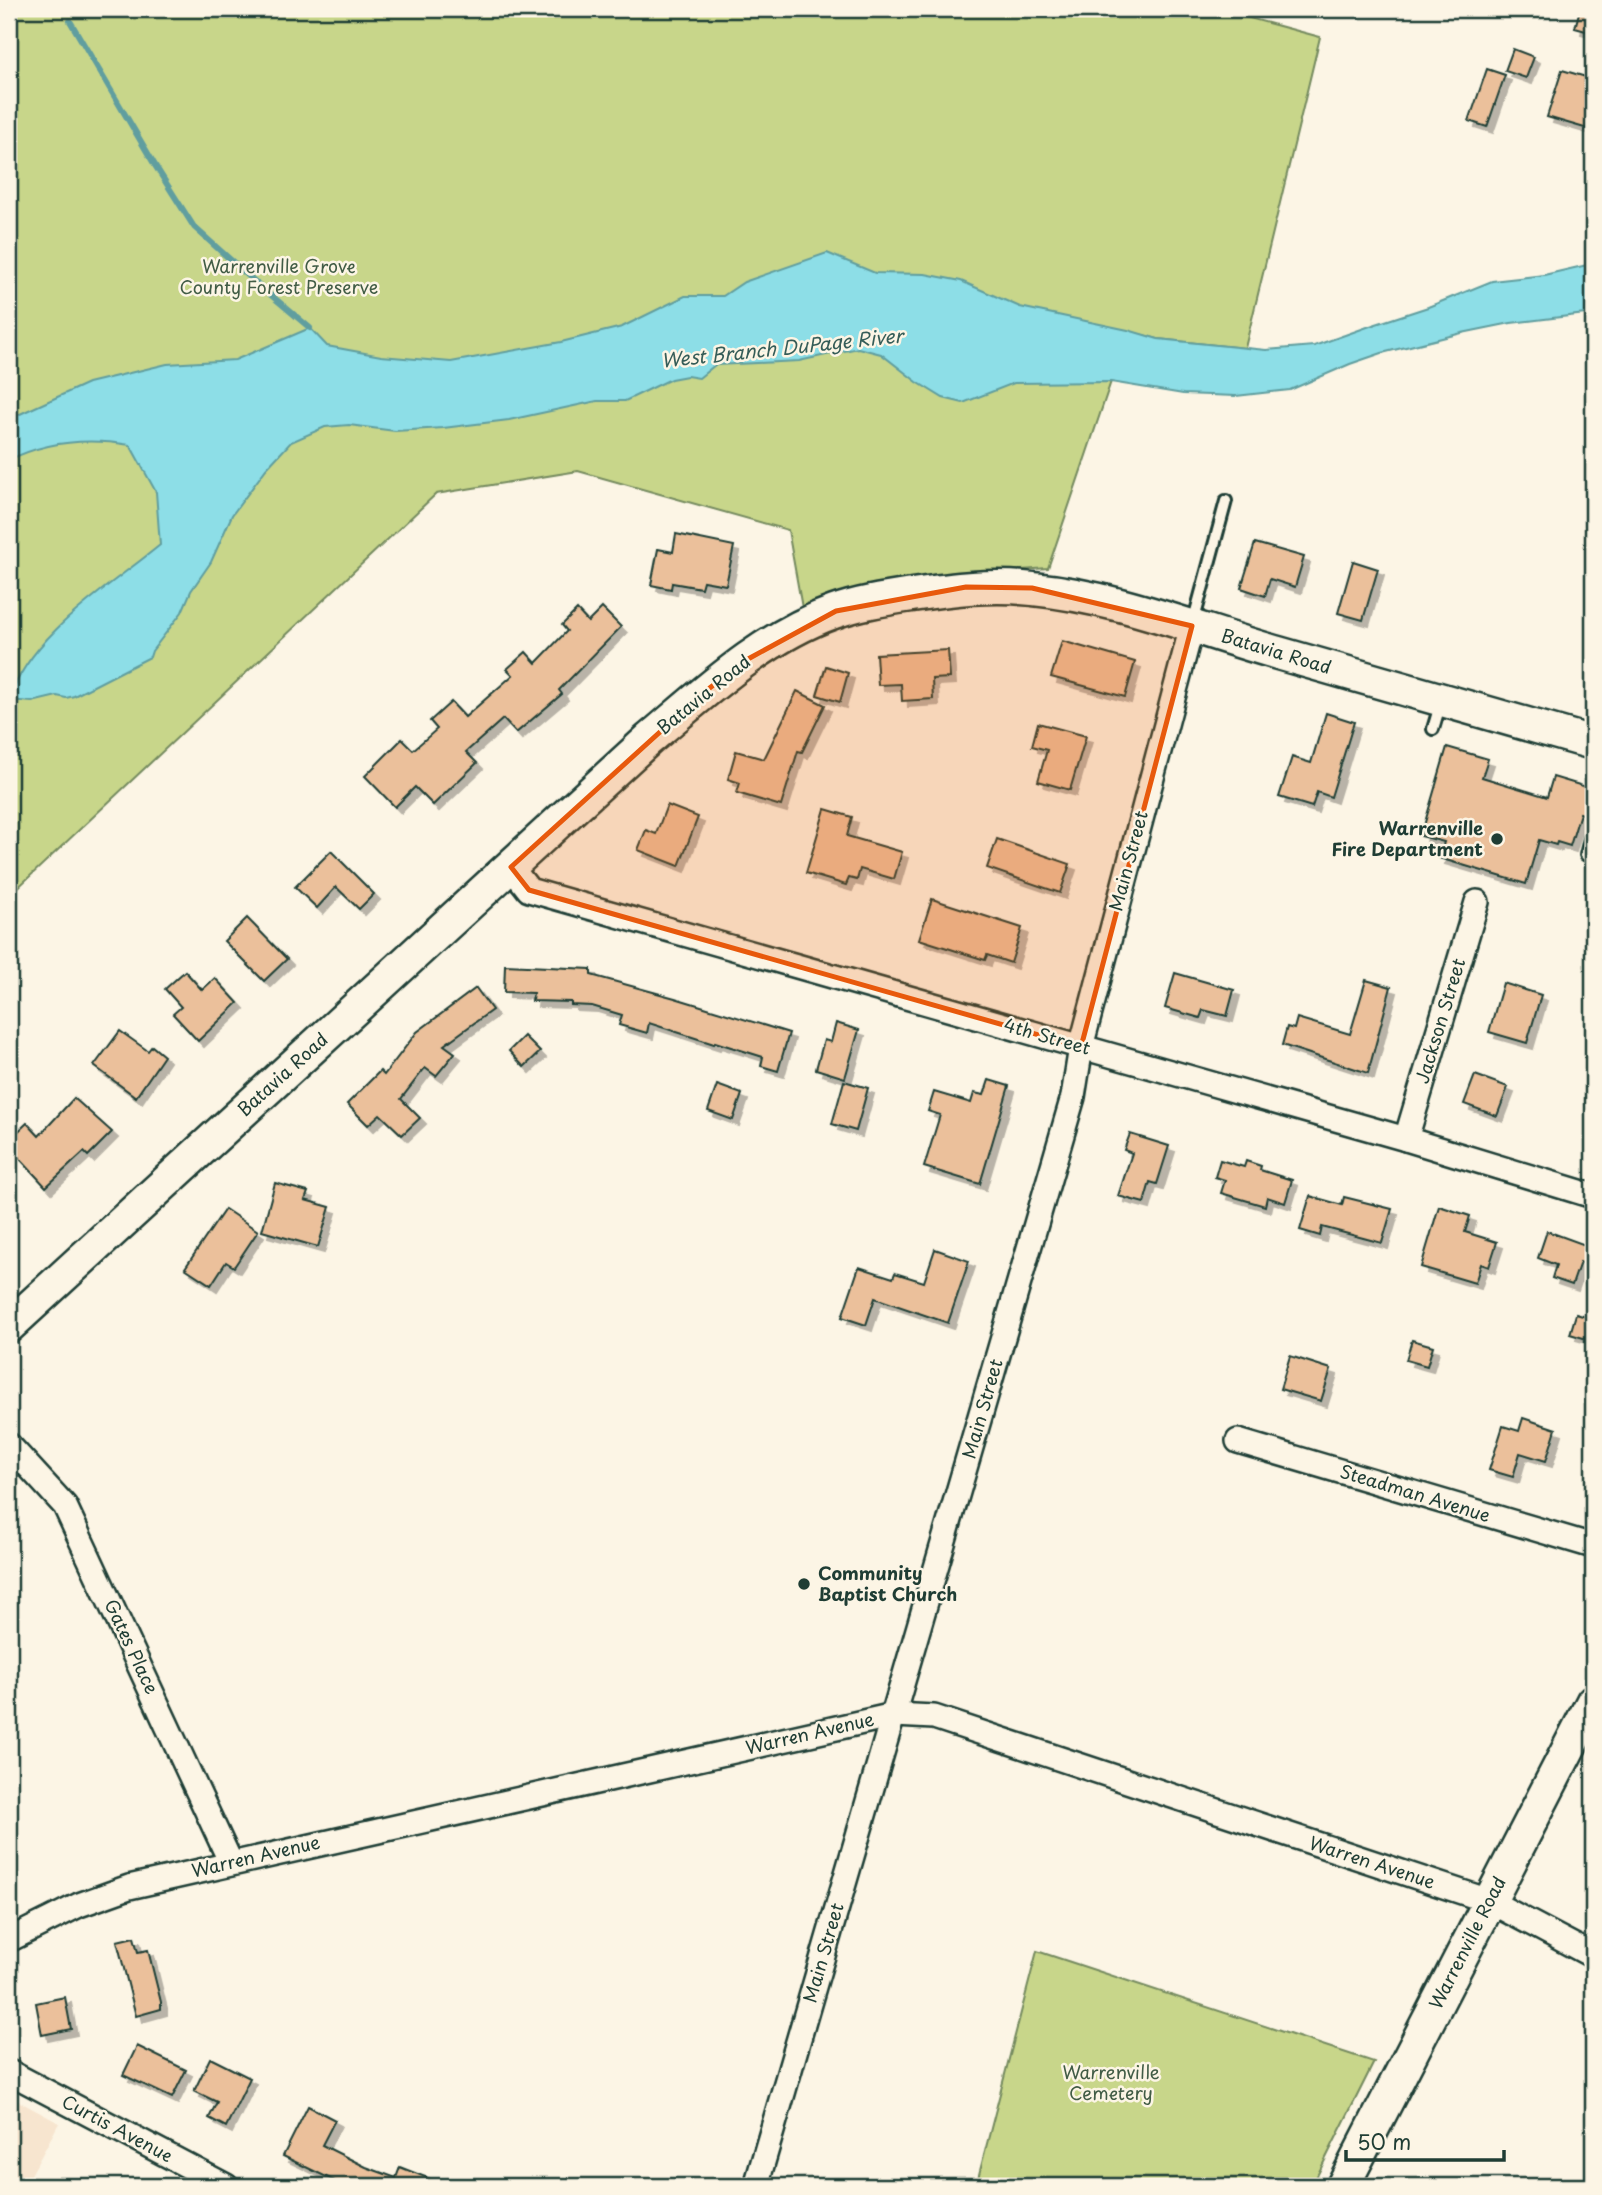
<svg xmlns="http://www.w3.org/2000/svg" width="1602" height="2195" font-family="'Playpen Sans',sans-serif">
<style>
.built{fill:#f7e5cf}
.green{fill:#c8d68a;stroke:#748a5f;stroke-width:2}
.water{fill:#8ddee7;stroke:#619e9f;stroke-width:2}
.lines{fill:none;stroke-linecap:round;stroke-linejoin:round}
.stream{stroke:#619e9f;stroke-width:6}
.building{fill:#ebc09b;stroke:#1f3d34;stroke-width:2;filter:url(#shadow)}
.lane-casing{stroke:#1f3d34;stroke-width:16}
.street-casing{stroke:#1f3d34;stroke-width:28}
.secondary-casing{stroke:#1f3d34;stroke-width:37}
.lane{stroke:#fcf5e5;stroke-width:10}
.street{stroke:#fcf5e5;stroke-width:23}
.secondary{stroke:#fcf5e5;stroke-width:32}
.marked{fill:#e8590c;fill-opacity:0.2;stroke:#e8590c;stroke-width:5;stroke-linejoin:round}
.poi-dot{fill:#1f3d34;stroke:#fcf5e5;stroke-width:2.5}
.labels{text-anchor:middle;stroke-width:5;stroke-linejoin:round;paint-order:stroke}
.park-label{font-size:18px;fill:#415c45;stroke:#fcf5e5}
.street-label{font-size:18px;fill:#1f3d34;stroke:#fcf5e5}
.poi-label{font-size:18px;font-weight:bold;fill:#1f3d34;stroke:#fcf5e5;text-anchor:end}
.water-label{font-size:19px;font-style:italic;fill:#355d58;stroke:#fcf5e5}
</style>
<defs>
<filter id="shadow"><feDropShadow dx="6" dy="6" stdDeviation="0" flood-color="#0004"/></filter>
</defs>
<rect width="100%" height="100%" fill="#fcf5e5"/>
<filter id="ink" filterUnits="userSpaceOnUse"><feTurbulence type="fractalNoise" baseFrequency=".0143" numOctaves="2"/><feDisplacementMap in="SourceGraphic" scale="14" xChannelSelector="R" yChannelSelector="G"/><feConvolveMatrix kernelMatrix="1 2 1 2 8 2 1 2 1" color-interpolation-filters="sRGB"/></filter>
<g filter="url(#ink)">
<!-- built -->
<path class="built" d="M 9,2096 L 59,2123 L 25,2186 L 9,2186 Z"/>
<!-- green -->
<g class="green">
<path d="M 9,9 L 1216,9 L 1320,37 L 1245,348 L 1158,339 L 1128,331 L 1048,568 L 952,575 L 881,585 L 802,608 L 788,530 L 578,471 L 436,494 L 9,896 Z"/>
<path d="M 1037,1951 L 1374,2062 L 1312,2186 L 976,2186 Z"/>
</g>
<!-- water -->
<path class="water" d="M 827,253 L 875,273 L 925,274 L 961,281 L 1020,307 L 1128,330 L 1158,339 L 1266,350 L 1314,346 L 1373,325 L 1428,307 L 1492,281 L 1544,275 L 1587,265 L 1593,266 L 1593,313 L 1511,323 L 1462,333 L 1382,353 L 1350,364 L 1290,390 L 1236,396 L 1183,394 L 1111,382 L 1014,383 L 963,403 L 943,398 L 917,382 L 881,354 L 858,348 L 799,361 L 715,365 L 699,378 L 687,376 L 671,379 L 625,401 L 597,401 L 509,420 L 443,428 L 395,431 L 349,425 L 325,427 L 291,442 L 266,469 L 232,515 L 211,562 L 191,591 L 182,612 L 152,651 L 150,657 L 74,696 L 66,698 L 57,696 L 32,702 L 9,700 C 30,634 109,587 160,545 L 156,492 L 130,445 C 88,438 47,441 9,460 L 9,419 L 88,383 L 167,364 L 235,360 L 310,328 L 327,346 L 381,356 L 451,362 L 561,342 L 622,327 L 685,296 L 723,296 L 744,282 Z"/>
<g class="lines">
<!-- stream -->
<path class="stream" d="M 70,21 L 156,167 L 194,227 L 253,280 L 310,328"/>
</g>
<!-- building -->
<g class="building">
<path d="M 1580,9 L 1593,9 L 1593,33 L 1575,28 Z"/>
<path d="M 1513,49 L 1534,57 L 1526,78 L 1505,71 Z"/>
<path d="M 1487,69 L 1505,75 L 1487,127 L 1469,121 Z"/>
<path d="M 1562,70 L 1593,79 L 1593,114 L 1588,129 L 1547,117 Z"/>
<path d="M 676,534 L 734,546 L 726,585 L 703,581 L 701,588 L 672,583 L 671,589 L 651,585 L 658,549 L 673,552 Z"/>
<path d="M 1255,543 L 1304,557 L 1295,587 L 1270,579 L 1265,596 L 1241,588 Z"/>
<path d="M 1353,561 L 1378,569 L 1363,620 L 1338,613 Z"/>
<path d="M 602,608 L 621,627 L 559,690 L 562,694 L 516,733 L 503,719 L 466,752 L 477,763 L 433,805 L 415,787 L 395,807 L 365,776 L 402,739 L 413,750 L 437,729 L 430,721 L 451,702 L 465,717 L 513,675 L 507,669 L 526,652 L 536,663 L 567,631 L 562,625 L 577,610 L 588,622 Z"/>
<path d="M 1062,641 L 1135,662 L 1125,697 L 1051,677 Z"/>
<path d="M 948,650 L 950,678 L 932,679 L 933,699 L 902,701 L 901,684 L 878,685 L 876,654 Z"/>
<path d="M 826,666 L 848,673 L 840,702 L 817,695 Z"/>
<path d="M 797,691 L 825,705 L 802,752 L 798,751 L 781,806 L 737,793 L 740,783 L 728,779 L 736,751 L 764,759 Z"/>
<path d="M 1326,713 L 1354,722 L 1331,797 L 1317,792 L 1312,807 L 1279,797 L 1292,757 L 1311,763 Z"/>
<path d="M 1038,723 L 1086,736 L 1070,790 L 1038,781 L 1047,750 L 1032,746 Z"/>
<path d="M 1447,747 L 1488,759 L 1482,777 L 1547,797 L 1553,777 L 1593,789 L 1593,802 L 1589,816 L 1580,813 L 1570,846 L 1557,842 L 1556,845 L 1539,840 L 1526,884 L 1439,858 L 1444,842 L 1421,836 Z"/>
<path d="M 667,805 L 698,817 L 679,866 L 638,850 L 646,830 L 656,834 Z"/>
<path d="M 825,809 L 852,817 L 847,836 L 902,852 L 894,879 L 860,869 L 857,880 L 849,878 L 846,885 L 806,873 Z"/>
<path d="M 997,839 L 1070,864 L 1060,893 L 987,868 Z"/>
<path d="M 331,851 L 374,894 L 359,909 L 336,887 L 317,908 L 295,887 Z"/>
<path d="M 932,899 L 1022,928 L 1011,963 L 987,955 L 985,960 L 919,939 Z"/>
<path d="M 247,918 L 287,959 L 264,981 L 224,941 Z"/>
<path d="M 505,965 L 591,969 L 591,975 L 675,998 L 789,1033 L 778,1071 L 761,1066 L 763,1057 L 715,1042 L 714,1044 L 649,1023 L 647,1033 L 619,1025 L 622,1015 L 592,1006 L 571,1005 L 571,1002 L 532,1001 L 533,993 L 504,992 Z"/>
<path d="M 185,971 L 202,990 L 215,978 L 238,1003 L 198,1041 L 173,1014 L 181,1007 L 165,989 Z"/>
<path d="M 1175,973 L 1234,990 L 1227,1016 L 1203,1010 L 1200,1018 L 1165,1008 Z"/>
<path d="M 1366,980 L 1391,987 L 1368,1073 L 1282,1045 L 1287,1027 L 1294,1029 L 1297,1018 L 1350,1034 Z"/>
<path d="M 1503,983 L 1541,995 L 1527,1043 L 1489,1032 Z"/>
<path d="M 476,988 L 492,1010 L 444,1045 L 455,1053 L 436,1076 L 425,1068 L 401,1099 L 420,1118 L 402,1135 L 380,1114 L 368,1125 L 347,1104 L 380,1071 L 384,1075 L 417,1032 Z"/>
<path d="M 836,1023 L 859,1030 L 845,1078 L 816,1069 L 824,1040 L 831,1042 Z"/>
<path d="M 120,1031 L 148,1051 L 152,1046 L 164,1056 L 136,1097 L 94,1066 Z"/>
<path d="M 524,1036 L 540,1052 L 524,1067 L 509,1051 Z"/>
<path d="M 1475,1075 L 1508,1087 L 1497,1116 L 1464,1104 Z"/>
<path d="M 989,1080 L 1009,1086 L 980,1184 L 924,1167 L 940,1115 L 928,1111 L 934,1092 L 971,1103 L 974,1093 L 984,1095 Z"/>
<path d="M 844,1081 L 868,1088 L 856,1131 L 832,1124 Z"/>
<path d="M 717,1085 L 742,1094 L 733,1120 L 708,1111 Z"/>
<path d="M 74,1098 L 112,1132 L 88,1156 L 84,1152 L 46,1187 L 9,1147 L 9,1140 L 27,1123 L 39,1136 Z"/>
<path d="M 1130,1134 L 1169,1146 L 1157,1184 L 1150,1182 L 1144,1203 L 1118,1196 L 1132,1153 L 1124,1150 Z"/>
<path d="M 1220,1160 L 1244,1167 L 1246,1161 L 1261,1166 L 1260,1170 L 1292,1180 L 1285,1203 L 1267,1197 L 1265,1206 L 1221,1193 L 1225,1180 L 1215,1177 Z"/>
<path d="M 275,1183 L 308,1192 L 305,1200 L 330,1207 L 318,1247 L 262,1231 Z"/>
<path d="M 1310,1196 L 1342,1205 L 1344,1197 L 1392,1209 L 1382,1243 L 1322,1227 L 1320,1236 L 1300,1230 Z"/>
<path d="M 1439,1206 L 1470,1216 L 1465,1232 L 1497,1242 L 1489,1267 L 1481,1264 L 1475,1283 L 1421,1267 Z"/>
<path d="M 225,1209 L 258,1231 L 234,1267 L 226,1262 L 211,1285 L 185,1268 Z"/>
<path d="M 1547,1231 L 1591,1247 L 1585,1264 L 1580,1262 L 1572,1285 L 1552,1278 L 1556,1265 L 1538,1258 Z"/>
<path d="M 935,1249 L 969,1261 L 948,1323 L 875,1298 L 866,1325 L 842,1317 L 859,1267 L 893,1278 L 895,1273 L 924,1282 Z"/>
<path d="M 1576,1314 L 1593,1319 L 1590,1340 L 1570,1334 Z"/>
<path d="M 1412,1340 L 1433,1346 L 1427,1366 L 1406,1360 Z"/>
<path d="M 1290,1356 L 1331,1369 L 1321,1401 L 1280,1389 Z"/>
<path d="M 1523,1418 L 1556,1429 L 1546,1461 L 1520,1453 L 1513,1477 L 1489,1470 L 1503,1426 L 1519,1431 Z"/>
<path d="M 134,1937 L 138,1952 L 148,1950 L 161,2002 L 161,2009 L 136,2016 L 117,1941 Z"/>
<path d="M 65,1997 L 71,2029 L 42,2035 L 36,2003 Z"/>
<path d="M 137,2046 L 186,2070 L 172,2098 L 123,2075 Z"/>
<path d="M 210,2058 L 250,2078 L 226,2127 L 209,2118 L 217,2102 L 194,2091 Z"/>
<path d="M 308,2106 L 335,2120 L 322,2145 L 366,2167 L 396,2178 L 400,2167 L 448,2186 L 345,2186 L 283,2156 Z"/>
</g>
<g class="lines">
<defs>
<g id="lane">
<path d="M 1193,623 L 1226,501"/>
<path d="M 1433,729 L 1441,702"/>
<path d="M 1586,855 L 1593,827"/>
</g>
<g id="street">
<path d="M 511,867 L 529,890 L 1406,1139 L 1593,1196"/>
<path d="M 1406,1139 L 1477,902"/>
<path d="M 1238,1441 L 1593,1546"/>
<path d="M 9,1445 L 65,1506 L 231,1863"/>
<path d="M 9,1940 L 79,1905 L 129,1887 L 894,1715 L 934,1717 L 1489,1901 L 1593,1956"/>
<path d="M 9,2072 L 226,2186"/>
<path d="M 756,2186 L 1073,1097 L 1081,1047 L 1192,626"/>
</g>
<g id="secondary">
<path d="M 9,1326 L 648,740 C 705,692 763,637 834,612 C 859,603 886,599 912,595 C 952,589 992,584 1033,589 C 1118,597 1197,630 1278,653 C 1383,683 1488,713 1593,743"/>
<path d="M 1343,2186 L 1593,1701"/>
</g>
</defs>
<!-- lane casing -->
<use href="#lane" class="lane-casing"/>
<!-- street casing -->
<use href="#street" class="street-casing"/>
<!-- secondary casing -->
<use href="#secondary" class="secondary-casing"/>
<!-- lane -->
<use href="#lane" class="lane"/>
<!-- street -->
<use href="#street" class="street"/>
<!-- secondary -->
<use href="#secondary" class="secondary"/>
</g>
</g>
<!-- marked area -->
<path class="marked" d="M 966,587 L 1032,588 L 1192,626 L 1081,1047 L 529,890 L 511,867 L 703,693 L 748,659 L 836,611 Z"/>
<!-- markers -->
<g class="poi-dot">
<circle cx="1497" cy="839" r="7"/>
<circle cx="804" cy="1584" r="7"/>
</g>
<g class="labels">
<!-- park labels -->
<g class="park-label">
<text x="279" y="273">Warrenville Grove<tspan x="279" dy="21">County Forest Preserve</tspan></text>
<text x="1111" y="2079">Warrenville<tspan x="1111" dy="21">Cemetery</tspan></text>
</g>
<!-- street labels -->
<g class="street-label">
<text transform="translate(1276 652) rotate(17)" y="6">Batavia Road</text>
<text transform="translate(704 695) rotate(-39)" y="6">Batavia Road</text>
<text transform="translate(1129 861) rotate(-75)" y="6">Main Street</text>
<text transform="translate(1441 1021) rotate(-73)" y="6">Jackson Street</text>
<text transform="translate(1047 1037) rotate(16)" y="6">4th Street</text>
<text transform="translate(283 1075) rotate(-42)" y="6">Batavia Road</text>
<text transform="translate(983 1409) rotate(-74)" y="6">Main Street</text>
<text transform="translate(1415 1494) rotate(17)" y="6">Steadman Avenue</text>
<text transform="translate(131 1647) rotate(65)" y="6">Gates Place</text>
<text transform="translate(810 1734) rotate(-13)" y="6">Warren Avenue</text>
<text transform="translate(256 1857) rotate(-13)" y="6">Warren Avenue</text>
<text transform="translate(1372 1863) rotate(18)" y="6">Warren Avenue</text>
<text transform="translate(1468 1943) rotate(-63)" y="6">Warrenville Road</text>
<text transform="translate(824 1953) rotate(-74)" y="6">Main Street</text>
<text transform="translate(117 2129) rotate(28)" y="6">Curtis Avenue</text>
</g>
<!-- poi labels -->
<g class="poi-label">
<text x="1483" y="835">Warrenville<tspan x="1483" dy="21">Fire Department</tspan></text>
<text x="818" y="1580" text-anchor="start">Community<tspan x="818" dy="21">Baptist Church</tspan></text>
</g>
<!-- water labels -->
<g class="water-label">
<text transform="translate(782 348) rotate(-6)" y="7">West Branch DuPage River</text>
</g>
</g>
<!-- margin -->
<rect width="1602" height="2195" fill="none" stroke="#fcf5e5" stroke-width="35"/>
<rect x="18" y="18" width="1567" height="2160" fill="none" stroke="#1f3d34" stroke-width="2.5" filter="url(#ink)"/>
<!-- scale -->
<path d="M1346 2150v10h158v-10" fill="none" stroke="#1f3d34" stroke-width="3.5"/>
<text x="1357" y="2150" font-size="21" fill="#1f3d34" stroke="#fcf5e5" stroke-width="5" paint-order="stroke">50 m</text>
</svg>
